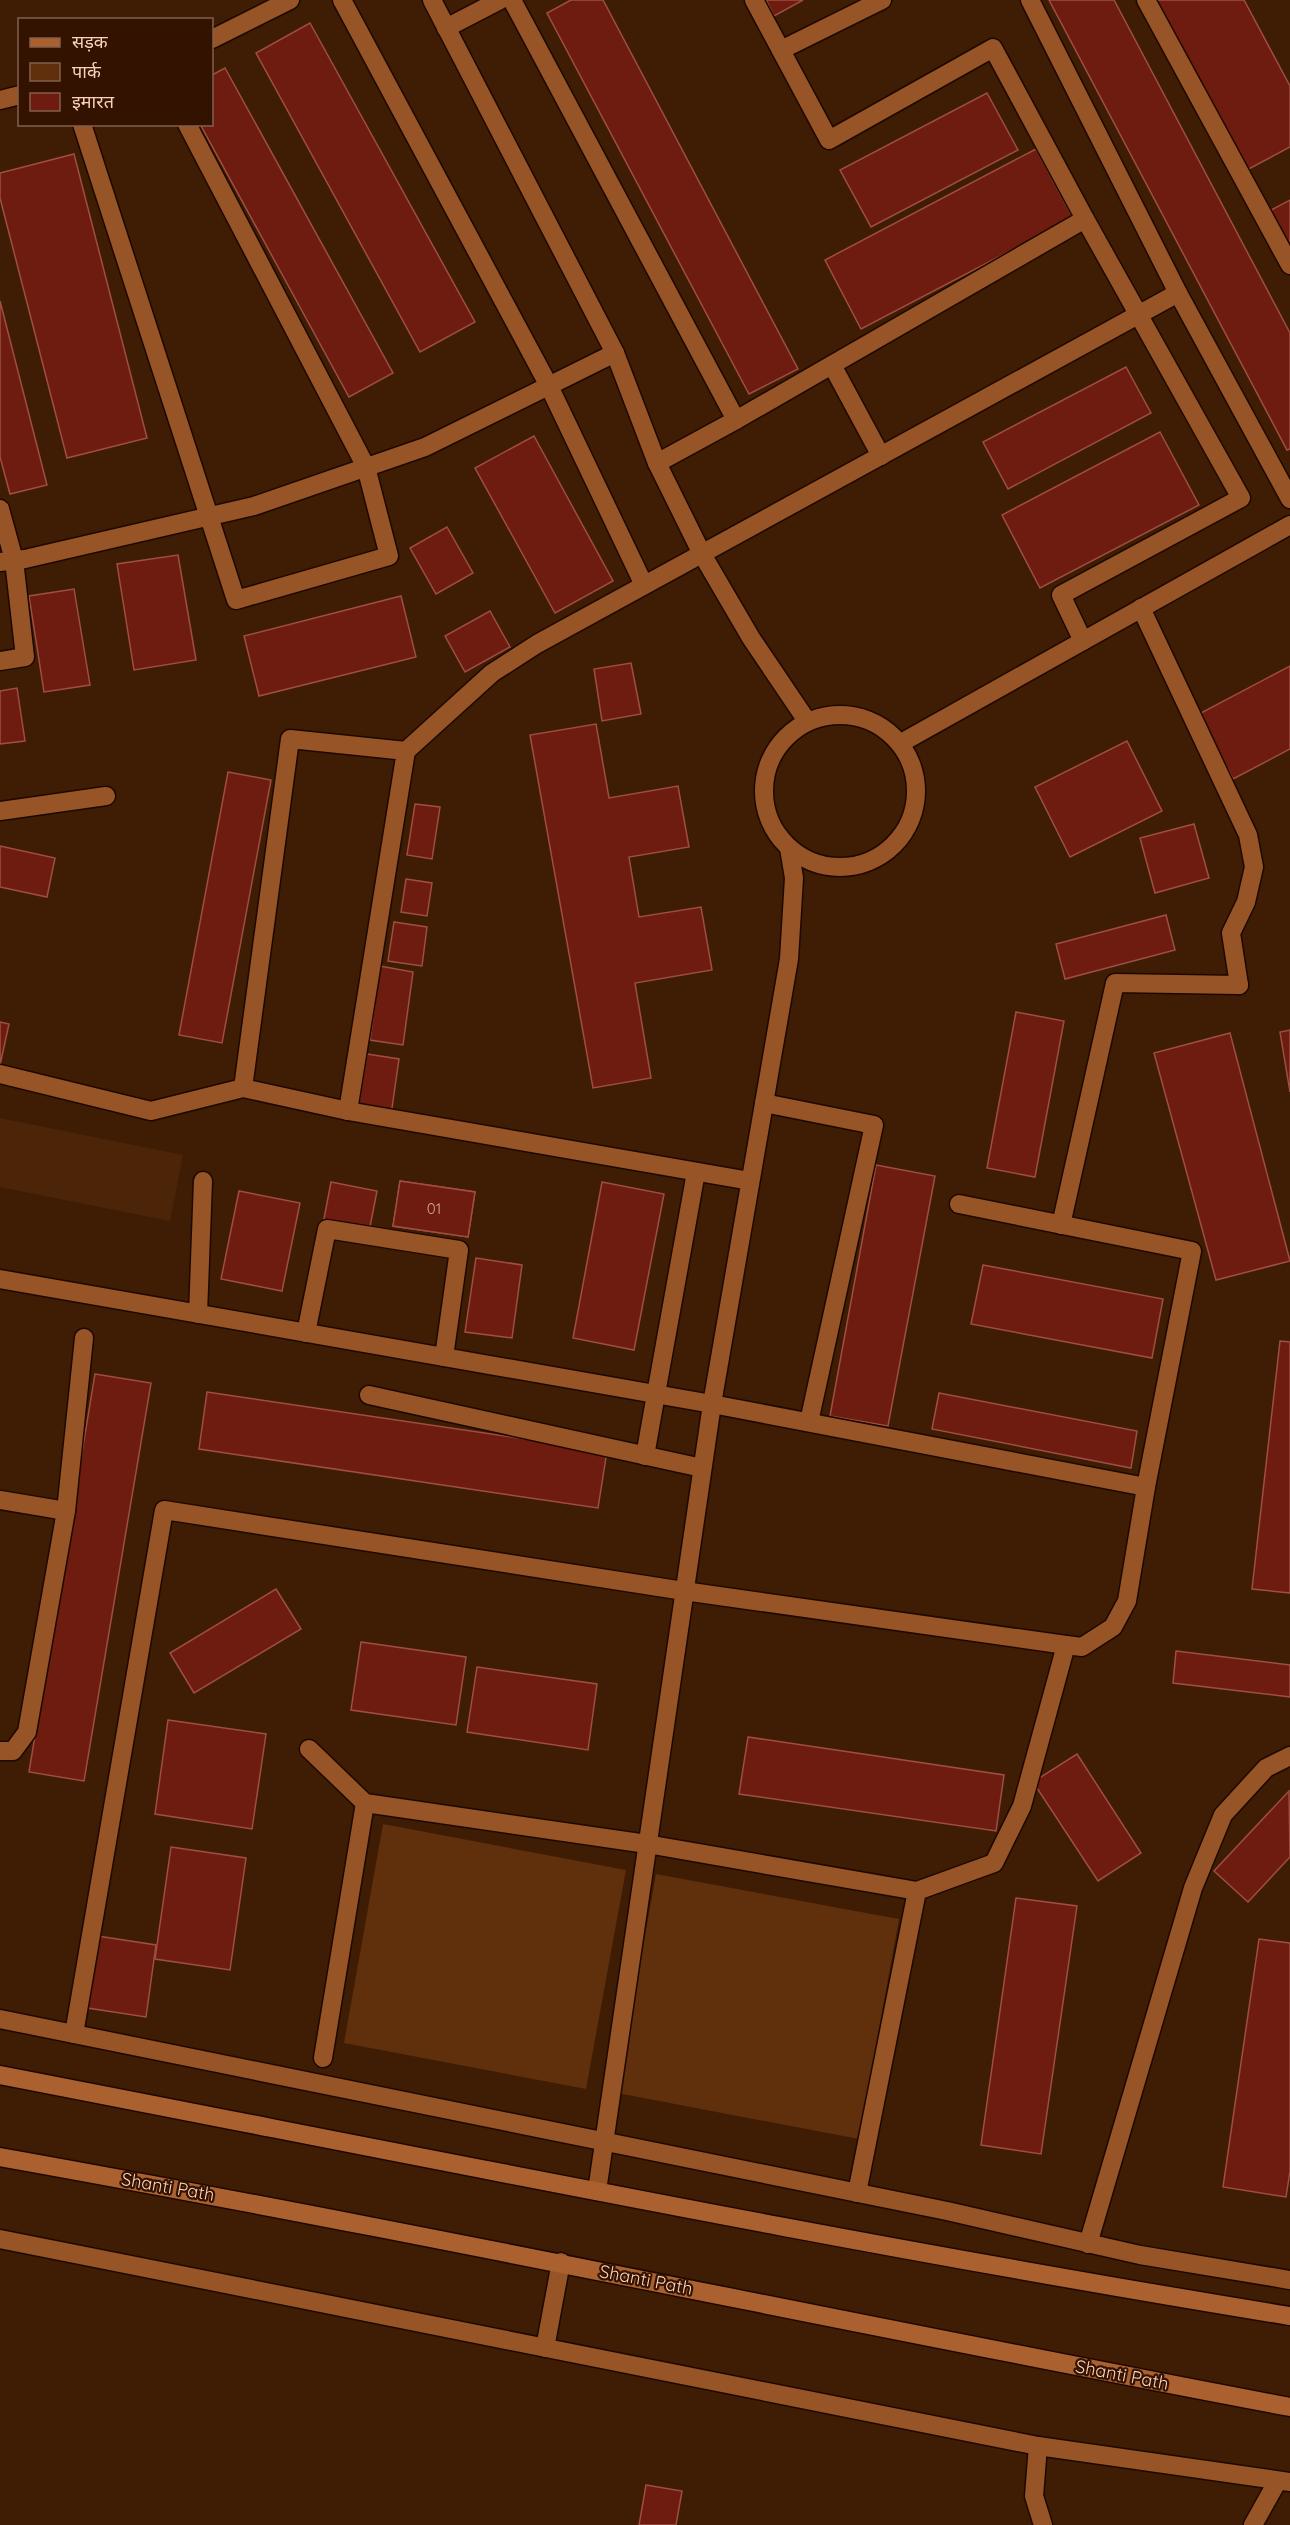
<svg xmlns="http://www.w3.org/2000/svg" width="1290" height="2525" font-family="Quicksand,'Noto Sans Devanagari',sans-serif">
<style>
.built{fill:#4c2509}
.green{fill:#602f0c}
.building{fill:#6d1c0f;stroke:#9e4f41;stroke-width:1.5}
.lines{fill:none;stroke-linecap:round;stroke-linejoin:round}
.lane-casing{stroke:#1e0900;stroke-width:21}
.street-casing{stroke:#1e0900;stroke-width:21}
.secondary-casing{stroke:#1e0900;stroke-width:21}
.lane{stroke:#975426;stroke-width:18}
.street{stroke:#975426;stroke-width:18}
.secondary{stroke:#ab612f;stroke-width:18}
.labels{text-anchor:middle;stroke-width:4.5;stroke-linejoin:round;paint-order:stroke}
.number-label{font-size:15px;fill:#d7a591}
.street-label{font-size:18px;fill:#fad3bc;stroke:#341200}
</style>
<rect width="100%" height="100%" fill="#3f1c04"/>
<!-- built -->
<path class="built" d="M 0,1118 L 183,1155 L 170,1221 L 0,1187 Z"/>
<!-- green -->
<g class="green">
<path d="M 383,1824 L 626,1870 L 586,2089 L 344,2043 Z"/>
<path d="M 656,1874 L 899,1919 L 859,2139 L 617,2093 Z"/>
</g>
<!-- building -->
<g class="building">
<path d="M 571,0 L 603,0 L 798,369 L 749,394 L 547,13 Z"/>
<path d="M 766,0 L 803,0 L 774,16 Z"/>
<path d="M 1049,0 L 1114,0 L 1290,333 L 1290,449 L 1287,450 Z"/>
<path d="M 1153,0 L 1244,0 L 1290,86 L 1290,147 L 1243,172 Z"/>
<path d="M 310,23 L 475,322 L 420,352 L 256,53 Z"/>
<path d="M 225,68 L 393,373 L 349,397 L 200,124 L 212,124 L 212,75 Z"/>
<path d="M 987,93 L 1018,150 L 871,227 L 840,170 Z"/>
<path d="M 1036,149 L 1073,218 L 861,329 L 825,260 Z"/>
<path d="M 74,154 L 147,438 L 67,458 L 0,198 L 0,173 Z"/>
<path d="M 1290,200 L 1290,247 L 1271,210 Z"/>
<path d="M 0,301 L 47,485 L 10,494 L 0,457 Z"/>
<path d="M 1126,367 L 1151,413 L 1008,489 L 983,442 Z"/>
<path d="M 1160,432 L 1199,505 L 1040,588 L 1002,515 Z"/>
<path d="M 534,436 L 613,581 L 555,613 L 475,468 Z"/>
<path d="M 447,527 L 473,573 L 436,594 L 410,548 Z"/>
<path d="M 178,555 L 196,660 L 134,670 L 117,564 Z"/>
<path d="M 74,589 L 90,685 L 44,692 L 29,596 Z"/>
<path d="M 401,596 L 416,657 L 259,696 L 244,636 Z"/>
<path d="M 490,611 L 510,647 L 465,672 L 445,636 Z"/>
<path d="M 631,663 L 641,714 L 602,721 L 594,669 Z"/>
<path d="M 1290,666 L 1290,749 L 1233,779 L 1199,714 Z"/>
<path d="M 17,688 L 25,741 L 0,744 L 0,691 Z"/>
<path d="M 596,724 L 609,798 L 678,786 L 689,847 L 629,857 L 639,917 L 701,907 L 712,970 L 635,983 L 651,1078 L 593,1088 L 530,735 Z"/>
<path d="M 1127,741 L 1162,811 L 1070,857 L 1035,787 Z"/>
<path d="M 228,772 L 271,780 L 222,1043 L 179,1035 Z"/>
<path d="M 415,804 L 440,807 L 432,859 L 407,855 Z"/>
<path d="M 1194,824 L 1209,878 L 1155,893 L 1140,838 Z"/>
<path d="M 0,846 L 55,858 L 47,897 L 0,887 Z"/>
<path d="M 406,879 L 432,883 L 427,916 L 401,912 Z"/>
<path d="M 1166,915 L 1175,950 L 1065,979 L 1056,944 Z"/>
<path d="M 394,922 L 427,927 L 422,966 L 388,961 Z"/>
<path d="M 380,966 L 413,972 L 403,1045 L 370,1040 Z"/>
<path d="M 1016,1012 L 1064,1021 L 1035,1177 L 987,1168 Z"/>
<path d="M 0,1022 L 9,1024 L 0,1065 Z"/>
<path d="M 1290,1030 L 1290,1092 L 1280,1032 Z"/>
<path d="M 1230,1033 L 1290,1261 L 1216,1280 L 1154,1053 Z"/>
<path d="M 367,1054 L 399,1059 L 391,1115 L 358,1110 Z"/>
<path d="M 876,1165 L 935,1176 L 888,1426 L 830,1416 Z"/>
<path d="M 400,1181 L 475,1192 L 468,1237 L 393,1226 Z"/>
<path d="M 400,1181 L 475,1192 L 468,1237 L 393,1226 Z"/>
<path d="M 331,1182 L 377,1191 L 369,1232 L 323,1224 Z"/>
<path d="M 602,1182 L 664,1194 L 634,1350 L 573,1338 Z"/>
<path d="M 239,1191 L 300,1203 L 282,1291 L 221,1279 Z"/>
<path d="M 476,1258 L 522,1265 L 512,1338 L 465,1332 Z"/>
<path d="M 983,1265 L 1163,1299 L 1152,1358 L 971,1324 Z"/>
<path d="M 1280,1341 L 1290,1342 L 1290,1593 L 1252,1589 Z"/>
<path d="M 95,1374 L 151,1383 L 84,1781 L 29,1772 Z"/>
<path d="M 207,1392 L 607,1451 L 598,1508 L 199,1449 Z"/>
<path d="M 939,1393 L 1137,1431 L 1131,1468 L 932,1429 Z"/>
<path d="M 276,1589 L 301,1629 L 194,1693 L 170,1653 Z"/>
<path d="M 361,1642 L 466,1657 L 456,1725 L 351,1710 Z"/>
<path d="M 1176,1651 L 1290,1665 L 1290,1697 L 1173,1683 Z"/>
<path d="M 477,1667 L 597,1684 L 588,1750 L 467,1732 Z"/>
<path d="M 168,1720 L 266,1734 L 252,1829 L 155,1814 Z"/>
<path d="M 748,1737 L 1004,1775 L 996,1831 L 739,1794 Z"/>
<path d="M 1077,1754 L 1141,1853 L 1098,1881 L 1033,1782 Z"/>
<path d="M 1289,1791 L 1290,1857 L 1248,1902 L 1214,1871 Z"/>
<path d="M 171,1847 L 246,1858 L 230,1970 L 155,1959 Z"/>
<path d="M 1016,1898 L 1077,1906 L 1041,2154 L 981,2145 Z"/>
<path d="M 91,1935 L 156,1945 L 146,2017 L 81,2007 Z"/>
<path d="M 1259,1939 L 1290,1943 L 1290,2171 L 1286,2197 L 1223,2187 Z"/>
<path d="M 646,2485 L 682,2491 L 676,2525 L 639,2525 Z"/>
</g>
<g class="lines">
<defs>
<g id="lane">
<path d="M 512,0 L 736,420 L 657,463"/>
<path d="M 1030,0 L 1178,293 L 1290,499"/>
<path d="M 1146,0 L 1290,265"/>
<path d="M 781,50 L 882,0"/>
<path d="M 832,365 L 881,456"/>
<path d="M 549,386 L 644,585"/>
<path d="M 736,420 L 1085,219 L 993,48 L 829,140 L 754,0"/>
<path d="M 1141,608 L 1248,835 L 1254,867 L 1246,902 L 1231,933 L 1239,985"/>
<path d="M 1083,641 L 1061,595 L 1241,498 L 1085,219"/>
<path d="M 406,751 L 492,673 L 537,644 L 1178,293"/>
<path d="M 0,1074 L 151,1111 L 243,1088 L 348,1111 L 750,1181"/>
<path d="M 243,1088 L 290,739 L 406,751 L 348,1111"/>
<path d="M 198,1314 L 203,1181"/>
<path d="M 306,1333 L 327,1229 L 459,1250 L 444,1357"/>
<path d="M 656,1394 L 696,1172"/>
</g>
<g id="street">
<path d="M 342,0 L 549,386"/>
<path d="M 432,0 L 615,353 L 657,463 L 702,554 L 751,638 L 807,721"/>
<path d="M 446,28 L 500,0"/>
<path d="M 212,39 L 290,0"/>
<path d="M 0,100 L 20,95"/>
<path d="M 82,124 L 236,600 L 389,556 L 366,467 L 187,124"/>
<path d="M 0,509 L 14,560 L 25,657 L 0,661"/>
<path d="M 0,562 L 25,559 L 254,506 L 425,447 L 615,353"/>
<circle cx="840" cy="791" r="76"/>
<path d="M 901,743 L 1290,525"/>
<path d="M 0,811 L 106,796"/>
<path d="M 764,1103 L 874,1125 L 809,1422"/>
<path d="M 1061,1225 L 1115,983 L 1239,985"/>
<path d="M 0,1279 L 712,1404 L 1146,1487"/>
<path d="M 369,1395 L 702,1468"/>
<path d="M 645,1456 L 656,1394"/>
<path d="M 0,1500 L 66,1511"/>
<path d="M 309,1749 L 365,1803 L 647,1844 L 917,1891"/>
<path d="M 0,1751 L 13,1751 L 27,1732 L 66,1511 L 84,1338"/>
<path d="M 0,2019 L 947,2211 L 1140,2255 L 1290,2280"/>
<path d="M 74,2034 L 164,1510 L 684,1591 L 1066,1645 L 1082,1647 L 1113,1627 L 1127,1601 L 1146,1487 L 1192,1251 L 959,1204"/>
<path d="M 323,2058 L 365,1803"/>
<path d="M 597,2191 L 712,1404 L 789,959 L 794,878 L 789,848"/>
<path d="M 857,2193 L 917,1891 L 994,1863 L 1022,1806 L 1066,1645"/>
<path d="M 0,2239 L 1038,2446 L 1290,2482"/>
<path d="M 1088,2244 L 1193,1888 L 1223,1815 L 1266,1768 L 1290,1756"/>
<path d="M 545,2348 L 561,2262"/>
<path d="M 1038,2446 L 1034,2496 L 1043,2525"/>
<path d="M 1253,2525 L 1277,2482"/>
</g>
<g id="secondary">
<path d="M 0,2075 C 429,2158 858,2246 1290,2316"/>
<path d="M 0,2157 C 431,2234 860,2326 1290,2407"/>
</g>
</defs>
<!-- lane casing -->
<use href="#lane" class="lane-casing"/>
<!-- street casing -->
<use href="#street" class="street-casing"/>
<!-- secondary casing -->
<use href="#secondary" class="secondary-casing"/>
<!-- lane -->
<use href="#lane" class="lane"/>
<!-- street -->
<use href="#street" class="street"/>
<!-- secondary -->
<use href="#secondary" class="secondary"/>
</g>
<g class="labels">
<!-- number labels -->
<g class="number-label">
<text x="434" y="1214">01</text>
</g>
<!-- street labels -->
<g class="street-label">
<text transform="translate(168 2187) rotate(10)" y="6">Shanti Path</text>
<text transform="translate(646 2280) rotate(11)" y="6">Shanti Path</text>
<text transform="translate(1122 2375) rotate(11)" y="6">Shanti Path</text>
</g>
</g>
<!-- legend -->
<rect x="18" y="18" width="195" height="108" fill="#341200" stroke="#835f4b" stroke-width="1.5"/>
<rect x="30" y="38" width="30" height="9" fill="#ab612f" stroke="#835f4b" stroke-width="1.5"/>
<text x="72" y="48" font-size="18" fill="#fad3bc">सड़क</text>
<rect x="30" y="63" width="30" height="18" fill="#602f0c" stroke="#835f4b" stroke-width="1.5"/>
<text x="72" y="78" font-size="18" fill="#fad3bc">पार्क</text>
<rect x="30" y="93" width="30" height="18" fill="#6d1c0f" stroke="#835f4b" stroke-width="1.5"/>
<text x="72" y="108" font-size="18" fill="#fad3bc">इमारत</text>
</svg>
